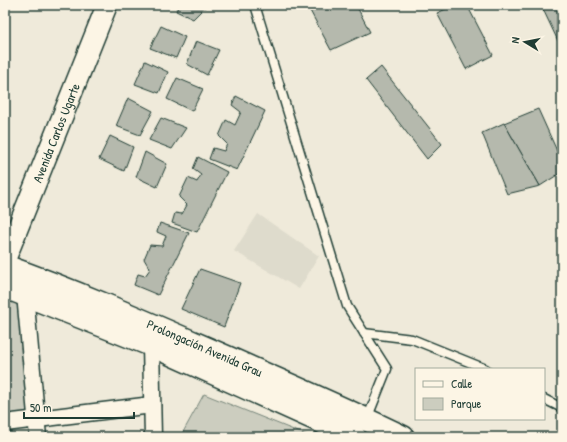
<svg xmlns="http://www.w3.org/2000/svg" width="567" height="442" font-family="'Patrick Hand',sans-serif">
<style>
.built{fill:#dedbcc}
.green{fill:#cccdbf;stroke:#76857a}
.building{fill:#b5b9ad;stroke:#1f3d34}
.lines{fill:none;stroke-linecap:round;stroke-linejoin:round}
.service-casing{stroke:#1f3d34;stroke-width:11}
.minor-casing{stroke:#1f3d34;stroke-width:19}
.tertiary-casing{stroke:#1f3d34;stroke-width:23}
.trunk-casing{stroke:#1f3d34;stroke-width:25}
.service{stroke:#fcf5e5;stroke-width:8}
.minor{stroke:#fcf5e5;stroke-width:16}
.tertiary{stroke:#fcf5e5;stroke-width:20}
.trunk{stroke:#fcf5e5;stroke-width:22}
.labels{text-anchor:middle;stroke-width:4;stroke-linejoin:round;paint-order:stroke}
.street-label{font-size:13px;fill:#1f3d34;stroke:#fcf5e5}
</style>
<rect width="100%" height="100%" fill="#efeada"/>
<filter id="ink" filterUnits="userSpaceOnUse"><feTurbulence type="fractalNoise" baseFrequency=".025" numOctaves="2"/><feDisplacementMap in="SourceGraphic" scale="8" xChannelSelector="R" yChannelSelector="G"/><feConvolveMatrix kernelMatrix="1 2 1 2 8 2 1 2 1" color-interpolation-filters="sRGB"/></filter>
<g filter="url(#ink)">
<!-- built -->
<path class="built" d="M 258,214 L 319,256 L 299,289 L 234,251 Z"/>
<!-- green -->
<g class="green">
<path d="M 5,291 L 22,295 L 36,419 L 5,422 Z"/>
<path d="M 204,394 L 311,437 L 183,437 L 182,434 Z"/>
</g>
<!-- building -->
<g class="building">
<path d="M 179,5 L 207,5 L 193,19 L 176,11 Z"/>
<path d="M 307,5 L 356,5 L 370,32 L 331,50 Z"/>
<path d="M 455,5 L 467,5 L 493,55 L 466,69 L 437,13 Z"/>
<path d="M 541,5 L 562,5 L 562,39 L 558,41 Z"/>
<path d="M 161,26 L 185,37 L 176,58 L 150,48 Z"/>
<path d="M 196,41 L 219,50 L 207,75 L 187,64 Z"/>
<path d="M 145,61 L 168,72 L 159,93 L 135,84 Z"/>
<path d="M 381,67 L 442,144 L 427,159 L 366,80 Z"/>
<path d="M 177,78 L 203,89 L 192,111 L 167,99 Z"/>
<path d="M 236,96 L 265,111 L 237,170 L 209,159 L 213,148 L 224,151 L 227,144 L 219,136 L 226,120 L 235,125 L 241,112 L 232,105 Z"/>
<path d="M 128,98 L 153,111 L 140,135 L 116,126 Z"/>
<path d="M 538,109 L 562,162 L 562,172 L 540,186 L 504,123 Z"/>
<path d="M 161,118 L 186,128 L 172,149 L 149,140 Z"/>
<path d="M 504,123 L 540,186 L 507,194 L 482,133 Z"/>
<path d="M 110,136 L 133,147 L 124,171 L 99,159 Z"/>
<path d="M 145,152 L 167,164 L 157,187 L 136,177 Z"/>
<path d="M 198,157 L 227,172 L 197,232 L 172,223 L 175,213 L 182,214 L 187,205 L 179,197 L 188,178 L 197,182 L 201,175 L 193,169 Z"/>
<path d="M 160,223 L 189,233 L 158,295 L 134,285 L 138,274 L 145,276 L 150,269 L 144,259 L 150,245 L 162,246 L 166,236 L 157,232 Z"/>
<path d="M 200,269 L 240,283 L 224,327 L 181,309 Z"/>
</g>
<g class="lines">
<defs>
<g id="service">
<path d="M 255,5 L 347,306 L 387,369 L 367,419"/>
<path d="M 364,333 L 412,339 L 486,369"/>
<path d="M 544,399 L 562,408"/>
</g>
<g id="minor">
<path d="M 27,286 L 25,294 L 38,437"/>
<path d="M 5,423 L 152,405"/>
<path d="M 153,437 L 151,345 L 154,336"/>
</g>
<g id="tertiary">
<path id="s1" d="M 5,260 L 107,5"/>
</g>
<g id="trunk">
<path id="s2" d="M 5,266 C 81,293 155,326 229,358 C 287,384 346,409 403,437"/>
<path d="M 5,287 L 151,345 L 355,437"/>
</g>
</defs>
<!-- service casing -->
<use href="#service" class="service-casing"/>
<!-- minor casing -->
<use href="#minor" class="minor-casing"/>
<!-- tertiary casing -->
<use href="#tertiary" class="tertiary-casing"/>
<!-- trunk casing -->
<use href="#trunk" class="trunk-casing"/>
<!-- service -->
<use href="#service" class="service"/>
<!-- minor -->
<use href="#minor" class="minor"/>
<!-- tertiary -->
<use href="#tertiary" class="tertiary"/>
<!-- trunk -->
<use href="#trunk" class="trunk"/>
</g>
</g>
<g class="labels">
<!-- street labels -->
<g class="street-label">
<text dy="5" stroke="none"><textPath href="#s1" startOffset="137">Avenida Carlos Ugarte</textPath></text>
<text dy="5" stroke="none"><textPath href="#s2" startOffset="216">Prolongación Avenida Grau</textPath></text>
</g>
</g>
<!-- margin -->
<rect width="567" height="442" fill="none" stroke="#fcf5e5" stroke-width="20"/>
<rect x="10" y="10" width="547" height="422" fill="none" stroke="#1f3d34" stroke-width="1.5" filter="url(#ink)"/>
<!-- legend -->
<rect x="415" y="368" width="130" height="52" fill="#fcf5e5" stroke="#a4ab9e"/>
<rect x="423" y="381" width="20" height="6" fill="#fcf5e5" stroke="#a4ab9e"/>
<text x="451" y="388" font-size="12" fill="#1f3d34">Calle</text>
<rect x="423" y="398" width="20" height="12" fill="#cccdbf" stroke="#a4ab9e"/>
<text x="451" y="408" font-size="12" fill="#1f3d34">Parque</text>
<!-- north arrow -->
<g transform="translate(525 42) rotate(280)" stroke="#fcf5e5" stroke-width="3" paint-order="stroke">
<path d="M0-3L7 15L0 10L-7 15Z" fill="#1f3d34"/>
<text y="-6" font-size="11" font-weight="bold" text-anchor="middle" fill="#1f3d34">N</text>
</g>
<!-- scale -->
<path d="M24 412v6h110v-6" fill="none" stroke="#1f3d34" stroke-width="2"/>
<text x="30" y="412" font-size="12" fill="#1f3d34" stroke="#fcf5e5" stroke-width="3" paint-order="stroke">50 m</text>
</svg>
